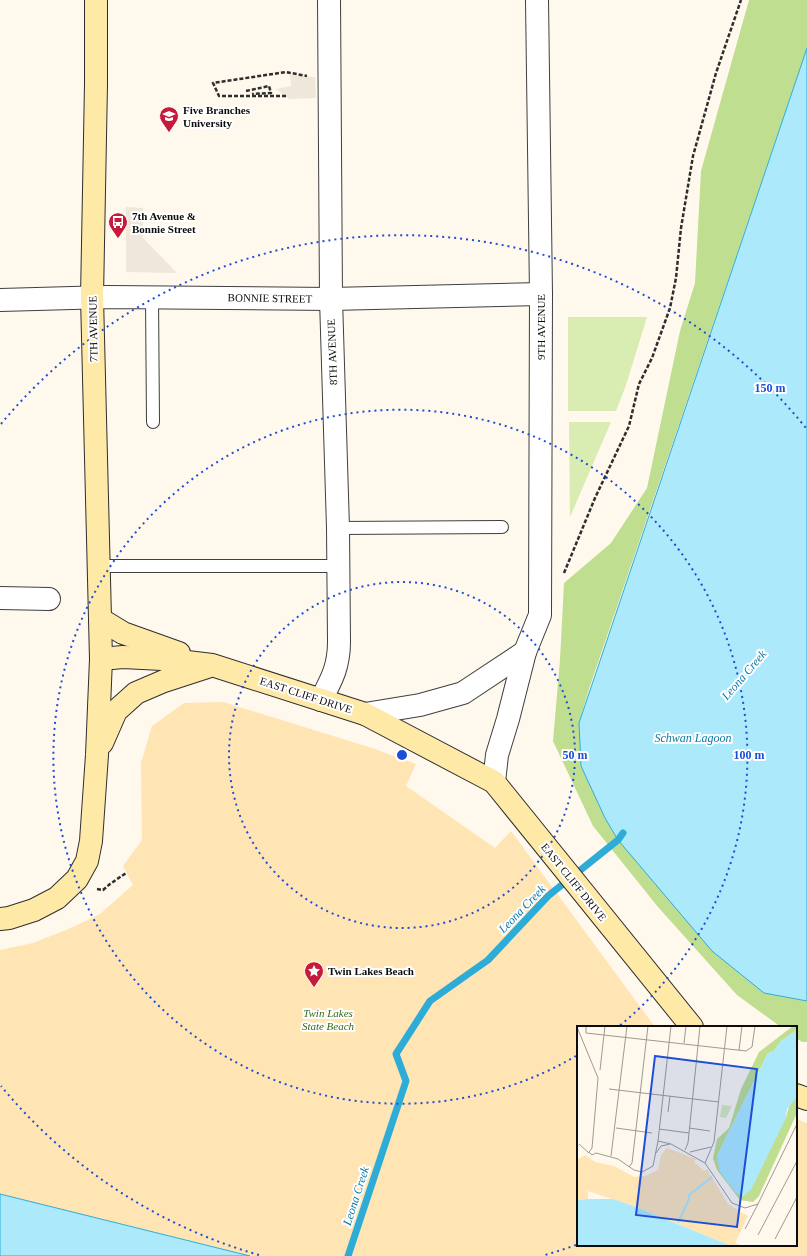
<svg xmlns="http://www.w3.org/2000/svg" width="807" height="1256" font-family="Georgia,serif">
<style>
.green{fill:#d9ecb2}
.forest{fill:#bfde90}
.sand{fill:#ffe4b4}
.plaza{fill:#efe7da}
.water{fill:#ace9fb;stroke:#2dacd7}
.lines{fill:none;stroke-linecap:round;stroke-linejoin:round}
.stream{stroke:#2dacd7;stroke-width:7}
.lane-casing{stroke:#3f3f3f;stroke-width:14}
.street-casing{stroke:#3f3f3f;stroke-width:24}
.secondary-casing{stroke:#2e2e2e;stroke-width:24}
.path{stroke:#2e2e2e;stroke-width:2.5;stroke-dasharray:4 2;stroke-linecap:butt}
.lane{stroke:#fff;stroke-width:12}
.street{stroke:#fff;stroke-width:22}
.secondary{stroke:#ffe9a7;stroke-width:22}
.ring{fill:none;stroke:#1d4ed8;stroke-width:2;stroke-dasharray:2 4}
.labels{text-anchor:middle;stroke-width:4;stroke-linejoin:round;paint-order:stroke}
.poi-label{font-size:11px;font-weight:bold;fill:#0c0c0c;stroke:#fff;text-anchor:start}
.street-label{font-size:11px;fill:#0c0c0c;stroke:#fff}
.park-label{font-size:11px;font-style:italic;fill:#346918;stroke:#fff}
.water-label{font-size:12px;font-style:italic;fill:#0d7aa7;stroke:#fff}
.inset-river{fill:none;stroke:#ace9fb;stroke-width:2}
.inset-road{fill:none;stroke:#9e9a92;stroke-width:1}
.view{fill:#1d4ed8;fill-opacity:0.15;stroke:#1d4ed8;stroke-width:2}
.inset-edge{fill:none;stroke:#0c0c0c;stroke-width:2}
.centre{fill:#1d4ed8;stroke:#fff;stroke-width:2}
.ring-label{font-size:12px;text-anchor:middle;font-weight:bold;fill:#1d4ed8;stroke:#fff;stroke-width:4;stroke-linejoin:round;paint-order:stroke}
</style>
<rect width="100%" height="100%" fill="#fff8ec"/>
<!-- green -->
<g class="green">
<path d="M 568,317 L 647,317 L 626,385 L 616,411 L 568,411 Z"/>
<path d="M 569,422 L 611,422 L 570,517 Z"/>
</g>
<!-- forest -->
<path class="forest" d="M 749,0 L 807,0 L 807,48 L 589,689 L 579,723 L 581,766 L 605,818 L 618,840 L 764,993 L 807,1001 L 807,1042 L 802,1042 L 796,1038 L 796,1027 L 781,1027 L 737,995 L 658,907 L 593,826 L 553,741 L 560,660 L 564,583 L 611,543 L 647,488 L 680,331 L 695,283 L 701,171 Z"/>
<!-- sand -->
<path class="sand" d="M 223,702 L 372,748 L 416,764 L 406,786 L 495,848 L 511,831 L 655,1027 L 578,1027 L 578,1245 L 796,1245 L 796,1119 L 807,1123 L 807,1256 L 250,1256 L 0,1194 L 0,950 L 33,943 L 71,928 L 100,914 L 133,885 L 123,866 L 142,840 L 141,763 L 152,726 L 184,703 Z"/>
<!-- plaza -->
<g class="plaza">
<path d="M 290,75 L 315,77 L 316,98 L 289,99 L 276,89 L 291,86 Z"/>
<path d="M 126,207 L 143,208 L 143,238 L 177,273 L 126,272 Z"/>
</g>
<!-- water -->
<g class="water">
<path d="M 807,48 L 807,1001 L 764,993 L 712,951 L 618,840 L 605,818 L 581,766 L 579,723 Z"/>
<path d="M 0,1194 L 250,1256 L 0,1256 Z"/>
</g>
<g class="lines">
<!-- stream -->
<path class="stream" d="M 348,1256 L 406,1081 L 396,1054 L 430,1001 L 488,960 L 548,896 L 618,840 L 623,833"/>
<defs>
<g id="lane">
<path d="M 152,297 L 153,422"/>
<path d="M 338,528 L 502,527"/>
<path d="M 98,566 L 338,566"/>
</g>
<g id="street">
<path d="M 0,300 L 108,297 L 331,299 L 541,294"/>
<path d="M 0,598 L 49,599"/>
<path d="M 321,700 C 332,679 339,666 339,642 L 338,528 L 331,299 L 329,0"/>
<path d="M 365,714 L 420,705 L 463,693 L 525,652"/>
<path d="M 494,782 L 497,755 L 508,719 L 525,652 L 540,615 L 541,294 L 537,0"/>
</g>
<g id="secondary">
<path d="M 100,619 L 123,633 L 179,653"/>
<path d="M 101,659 L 123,657 L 162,659 L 212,665 L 365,714 L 494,782 L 692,1027"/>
<path d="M 102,743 L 116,711 L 136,693 L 164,681 L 207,667"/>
<path d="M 0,919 L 9,918 L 34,910 L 57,898 L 77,879 L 87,861 L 91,841 L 97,755 L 101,659 L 92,297 L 96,84 L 96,0"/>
<path d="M 796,1095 L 807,1099"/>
</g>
</defs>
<!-- lane casing -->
<use href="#lane" class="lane-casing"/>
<!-- street casing -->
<use href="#street" class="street-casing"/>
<!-- secondary casing -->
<use href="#secondary" class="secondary-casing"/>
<!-- path -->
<g class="path">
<path d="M 246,91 L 269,86 L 271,93 L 252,94"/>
<path d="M 286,96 L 219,96 L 213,83 L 286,72 L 307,76"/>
<path d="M 564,573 L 595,498 L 629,426 L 639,384 L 652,358 L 670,308 L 676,278 L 681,228 L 693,156 L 716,73 L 741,0"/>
<path d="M 97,889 L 103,890 L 110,884 L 126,873"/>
</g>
<!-- lane -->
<use href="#lane" class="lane"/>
<!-- street -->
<use href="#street" class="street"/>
<!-- secondary -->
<use href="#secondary" class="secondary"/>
</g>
<!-- distance rings -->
<g class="ring">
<circle cx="402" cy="755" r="173"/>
<path d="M576 1056A347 347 0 1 1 618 1027"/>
<path d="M576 1245A520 520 0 0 1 545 1255M259 1255A520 520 0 0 1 1 1086M1 424A520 520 0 0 1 806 428"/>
</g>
<!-- icons -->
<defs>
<symbol id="university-pin" viewBox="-11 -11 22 30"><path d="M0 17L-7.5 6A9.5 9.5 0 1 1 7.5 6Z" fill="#c61a3b" stroke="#fff"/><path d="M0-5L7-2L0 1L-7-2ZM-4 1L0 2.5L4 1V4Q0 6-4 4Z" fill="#fff"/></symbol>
<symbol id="bus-pin" viewBox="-11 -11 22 30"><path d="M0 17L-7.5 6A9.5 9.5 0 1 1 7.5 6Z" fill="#c61a3b" stroke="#fff"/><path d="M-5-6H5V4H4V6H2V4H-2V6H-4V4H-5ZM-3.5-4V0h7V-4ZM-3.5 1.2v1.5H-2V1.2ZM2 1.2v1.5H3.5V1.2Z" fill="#fff"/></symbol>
<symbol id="sight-pin" viewBox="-11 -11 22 30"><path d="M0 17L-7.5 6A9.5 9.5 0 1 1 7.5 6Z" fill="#c61a3b" stroke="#fff"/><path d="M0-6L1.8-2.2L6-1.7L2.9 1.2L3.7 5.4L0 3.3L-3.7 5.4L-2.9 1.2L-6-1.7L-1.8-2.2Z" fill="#fff"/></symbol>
</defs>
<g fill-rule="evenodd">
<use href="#university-pin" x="158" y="105" width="22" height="30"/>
<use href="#bus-pin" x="107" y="211" width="22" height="30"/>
<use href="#sight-pin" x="303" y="960" width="22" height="30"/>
</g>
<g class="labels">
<!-- poi labels -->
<g class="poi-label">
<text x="183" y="114">Five Branches<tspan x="183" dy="13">University</tspan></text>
<text x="132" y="220">7th Avenue &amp;<tspan x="132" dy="13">Bonnie Street</tspan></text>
<text x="328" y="975">Twin Lakes Beach</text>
</g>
<!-- street labels -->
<g class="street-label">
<text transform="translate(270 298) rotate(1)" y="4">BONNIE STREET</text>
<text transform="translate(541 327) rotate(-90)" y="4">9TH AVENUE</text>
<text transform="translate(93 329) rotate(-91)" y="4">7TH AVENUE</text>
<text transform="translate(332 352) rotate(-92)" y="4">8TH AVENUE</text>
<text transform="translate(306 695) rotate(18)" y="4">EAST CLIFF DRIVE</text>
<text transform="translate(574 882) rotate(51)" y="4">EAST CLIFF DRIVE</text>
</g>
<!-- park labels -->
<g class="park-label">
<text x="328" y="1017">Twin Lakes<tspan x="328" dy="13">State Beach</tspan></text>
</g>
<!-- water labels -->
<g class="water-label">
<text transform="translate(744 675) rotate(-49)" y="4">Leona Creek</text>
<text x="693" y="742">Schwan Lagoon</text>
<text transform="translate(522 909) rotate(-46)" y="4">Leona Creek</text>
<text transform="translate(356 1196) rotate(-72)" y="4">Leona Creek</text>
</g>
</g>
<!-- overview -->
<g transform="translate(577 1026)">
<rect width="220" height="220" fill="#fff8ec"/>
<path d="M 145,79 L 155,80 L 149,92 L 143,91 Z" fill="#d9ecb2"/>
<path d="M 216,0 L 220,0 L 220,4 L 204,15 L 196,26 L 191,27 L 140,130 L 209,92 L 213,77 L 220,71 L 220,87 L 182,170 L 176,176 L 163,174 L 140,144 L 136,132 L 140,113 L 152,102 L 164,63 L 182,26 Z" fill="#bfde90"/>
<path d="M 90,122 L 119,133 L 117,136 L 127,145 L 130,143 L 151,178 L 171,190 L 158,217 L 166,220 L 154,220 L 59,181 L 11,165 L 11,173 L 0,174 L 0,134 L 4,131 L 8,129 L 18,136 L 37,140 L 57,151 L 68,150 L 81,144 L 84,129 Z" fill="#ffe4b4"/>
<path d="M 220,4 L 220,71 L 210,83 L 209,92 L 174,164 L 166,170 L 159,167 L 143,146 L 140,130 L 191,27 L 196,26 L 204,15 ZM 11,173 L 36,173 L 59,181 L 154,220 L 0,220 L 0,174 Z" fill="#ace9fb"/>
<path class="inset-river" d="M 101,197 L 112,173 L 112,169 L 135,151"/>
<path class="inset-road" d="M 9,0 L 9,7 L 169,25 L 175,21 L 178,0M 94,0 L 81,115 L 94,118 L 128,137 L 155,177 L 168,182 L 181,178 L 220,98M 0,1 L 21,52 L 15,122 L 12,126 L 15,129 L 19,127M 107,17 L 109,0M 162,24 L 165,0M 23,44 L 28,0M 32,63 L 142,76M 91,86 L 93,70M 39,102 L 75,107M 112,102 L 133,105M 82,103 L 112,107M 2,118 L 12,127M 108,124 L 111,117 L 123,0M 113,126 L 134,121M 19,127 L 41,133 L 57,144 L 65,146 L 76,140 L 81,115M 79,127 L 84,120 L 93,118M 34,130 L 50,0M 128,137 L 137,116 L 150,0M 52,141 L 55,137 L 71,0M 168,203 L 181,178M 181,209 L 220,135M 198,213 L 220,171"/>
<path class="view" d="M 78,30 L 180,43 L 160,201 L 59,189 Z"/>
<rect width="220" height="220" class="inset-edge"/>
</g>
<circle cx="402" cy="755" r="6" class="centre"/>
<g class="ring-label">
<text x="770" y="392">150 m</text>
<text x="575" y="759">50 m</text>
<text x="749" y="759">100 m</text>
</g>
</svg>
